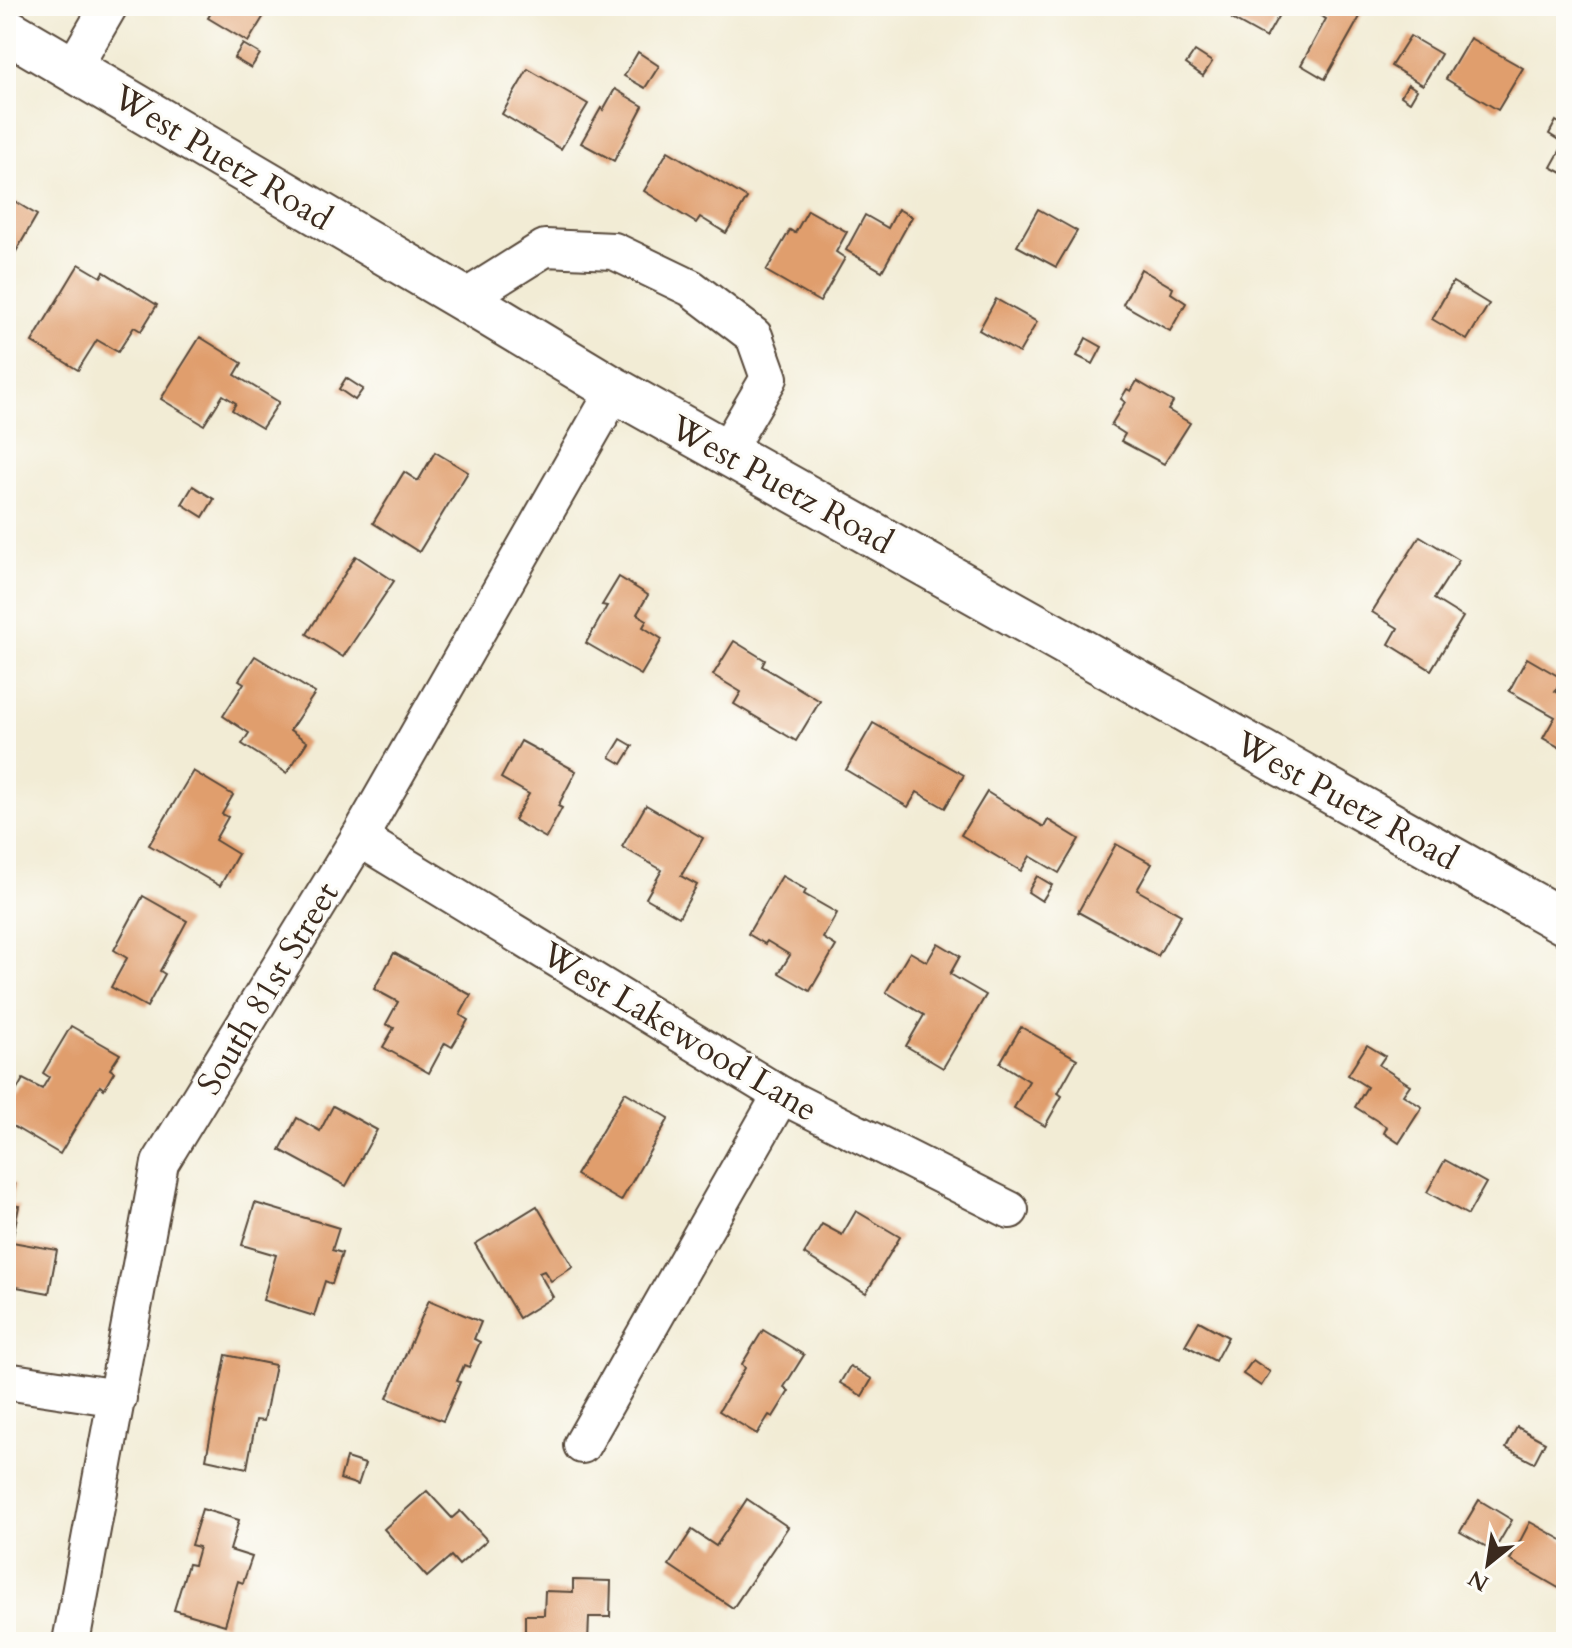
<svg xmlns="http://www.w3.org/2000/svg" width="1572" height="1648" font-family="Cardo,serif">
<style>
.building{fill:#e09e6d}
.lines{fill:none;stroke-linecap:round;stroke-linejoin:round}
.minor-casing{stroke:#564739;stroke-width:40}
.tertiary-casing{stroke:#564739;stroke-width:48}
.minor{stroke:#fff;stroke-width:36}
.tertiary{stroke:#fff;stroke-width:44}
.labels{text-anchor:middle;stroke-width:6;stroke-linejoin:round;paint-order:stroke}
.street-label{font-size:34px;fill:#3b2a1e;stroke:#fdfcf7}
</style>
<rect width="100%" height="100%" fill="#fdfcf7"/>
<filter id="ink" filterUnits="userSpaceOnUse"><feTurbulence type="fractalNoise" baseFrequency=".0125" numOctaves="2"/><feDisplacementMap in="SourceGraphic" scale="16" xChannelSelector="R" yChannelSelector="G"/><feConvolveMatrix kernelMatrix="1 2 1 2 8 2 1 2 1" color-interpolation-filters="sRGB"/></filter>
<filter id="wash" filterUnits="userSpaceOnUse"><feTurbulence type="fractalNoise" baseFrequency=".006" numOctaves="4" result="noise"/><feDisplacementMap in="SourceGraphic" scale="32" xChannelSelector="R" yChannelSelector="G"/><feGaussianBlur stdDeviation="1.8" result="paint"/><feColorMatrix in="noise" values="0 0 0 0 0 0 0 0 0 0 0 0 0 0 0 0 0 1.4 0 .05"/><feComposite in="paint" operator="in"/></filter>
<g filter="url(#wash)">
<rect width="100%" height="100%" fill="#f2ecd5"/>
<g id="blocks">
<!-- building -->
<g class="building">
<path d="M 215,6 L 270,6 L 248,42 L 208,18 Z"/>
<path d="M 1239,6 L 1284,6 L 1266,38 L 1232,19 Z"/>
<path d="M 1303,6 L 1366,6 L 1325,79 L 1301,65 L 1326,19 Z"/>
<path d="M 1410,36 L 1441,54 L 1423,85 L 1391,66 Z"/>
<path d="M 1470,38 L 1523,68 L 1498,110 L 1446,79 Z"/>
<path d="M 243,44 L 260,54 L 251,68 L 234,58 Z"/>
<path d="M 1195,51 L 1212,62 L 1203,76 L 1186,64 Z"/>
<path d="M 638,52 L 659,66 L 645,88 L 624,76 Z"/>
<path d="M 528,69 L 588,104 L 561,149 L 502,114 Z"/>
<path d="M 1408,84 L 1417,90 L 1410,102 L 1401,96 Z"/>
<path d="M 615,89 L 643,106 L 614,161 L 581,143 L 601,108 L 603,110 Z"/>
<path d="M 1556,121 L 1566,127 L 1566,135 L 1562,142 L 1549,134 Z"/>
<path d="M 1566,140 L 1566,175 L 1551,167 Z"/>
<path d="M 668,151 L 747,198 L 726,233 L 700,217 L 696,223 L 644,191 Z"/>
<path d="M 6,196 L 37,215 L 11,260 L 6,257 Z"/>
<path d="M 898,209 L 912,217 L 882,271 L 846,250 L 865,215 L 888,228 Z"/>
<path d="M 1038,209 L 1077,231 L 1056,267 L 1017,246 Z"/>
<path d="M 808,210 L 847,232 L 836,252 L 845,258 L 820,302 L 766,271 L 790,230 L 795,233 Z"/>
<path d="M 79,264 L 101,277 L 104,272 L 157,305 L 141,331 L 134,327 L 118,352 L 97,340 L 78,370 L 32,342 Z"/>
<path d="M 1141,269 L 1173,288 L 1171,293 L 1186,303 L 1170,331 L 1123,304 Z"/>
<path d="M 1453,282 L 1489,304 L 1467,340 L 1432,319 Z"/>
<path d="M 996,299 L 1037,322 L 1019,353 L 979,330 Z"/>
<path d="M 200,337 L 242,363 L 235,375 L 279,402 L 262,428 L 232,410 L 236,403 L 223,395 L 204,425 L 161,399 Z"/>
<path d="M 1086,338 L 1102,347 L 1093,364 L 1077,356 Z"/>
<path d="M 346,378 L 363,389 L 355,400 L 339,389 Z"/>
<path d="M 1137,381 L 1173,402 L 1168,410 L 1190,423 L 1164,464 L 1121,441 L 1125,434 L 1111,425 L 1125,402 L 1121,399 L 1127,389 L 1131,391 Z"/>
<path d="M 435,452 L 468,472 L 419,552 L 373,523 L 404,472 L 418,481 Z"/>
<path d="M 193,486 L 214,499 L 203,517 L 182,504 Z"/>
<path d="M 1420,536 L 1459,560 L 1434,599 L 1463,617 L 1431,670 L 1389,644 L 1398,628 L 1372,612 Z"/>
<path d="M 356,556 L 394,581 L 343,657 L 307,634 Z"/>
<path d="M 619,577 L 648,595 L 637,614 L 647,620 L 643,627 L 662,639 L 641,675 L 586,643 L 607,606 L 602,605 Z"/>
<path d="M 734,641 L 765,660 L 762,666 L 820,701 L 796,741 L 734,704 L 741,692 L 713,675 Z"/>
<path d="M 255,656 L 315,693 L 290,730 L 307,742 L 287,773 L 242,744 L 249,733 L 223,716 L 244,683 L 239,680 Z"/>
<path d="M 1527,658 L 1563,679 L 1555,691 L 1566,698 L 1566,751 L 1543,738 L 1555,717 L 1509,691 Z"/>
<path d="M 873,723 L 964,775 L 945,808 L 917,792 L 908,807 L 846,770 Z"/>
<path d="M 621,739 L 633,746 L 622,764 L 610,757 Z"/>
<path d="M 521,741 L 576,771 L 558,806 L 562,808 L 546,838 L 514,820 L 529,794 L 501,778 Z"/>
<path d="M 193,771 L 233,795 L 222,814 L 228,817 L 215,840 L 238,854 L 220,886 L 149,845 Z"/>
<path d="M 987,792 L 1044,827 L 1048,820 L 1079,839 L 1059,873 L 1030,856 L 1021,871 L 961,835 Z"/>
<path d="M 646,805 L 703,838 L 681,876 L 697,885 L 679,917 L 646,898 L 662,870 L 622,847 Z"/>
<path d="M 1116,844 L 1152,864 L 1137,890 L 1181,915 L 1158,956 L 1078,912 Z"/>
<path d="M 782,876 L 806,890 L 804,894 L 837,913 L 823,938 L 836,946 L 810,991 L 779,973 L 790,955 L 767,941 L 765,944 L 748,934 Z"/>
<path d="M 1037,876 L 1052,885 L 1042,901 L 1028,892 Z"/>
<path d="M 143,896 L 187,921 L 160,971 L 165,974 L 147,1007 L 111,987 L 127,958 L 114,950 Z"/>
<path d="M 938,943 L 960,956 L 950,974 L 986,995 L 943,1068 L 906,1046 L 924,1015 L 886,992 L 910,952 L 927,962 Z"/>
<path d="M 394,953 L 471,995 L 460,1015 L 468,1020 L 452,1047 L 445,1043 L 429,1073 L 383,1047 L 394,1028 L 386,1024 L 398,1002 L 374,989 Z"/>
<path d="M 71,1026 L 120,1054 L 110,1069 L 114,1072 L 104,1089 L 100,1086 L 60,1154 L 6,1122 L 6,1109 L 23,1079 L 42,1089 L 49,1077 L 43,1073 Z"/>
<path d="M 1021,1027 L 1077,1059 L 1058,1093 L 1062,1096 L 1045,1126 L 1014,1108 L 1029,1081 L 1000,1063 Z"/>
<path d="M 1367,1045 L 1385,1056 L 1379,1065 L 1410,1085 L 1403,1095 L 1422,1107 L 1399,1143 L 1384,1133 L 1387,1127 L 1355,1107 L 1367,1087 L 1348,1075 Z"/>
<path d="M 625,1092 L 669,1118 L 621,1201 L 576,1175 Z"/>
<path d="M 333,1106 L 377,1130 L 346,1186 L 280,1150 L 297,1118 L 320,1131 Z"/>
<path d="M 1445,1160 L 1486,1183 L 1468,1215 L 1427,1192 Z"/>
<path d="M 6,1183 L 15,1184 L 11,1205 L 19,1206 L 12,1242 L 57,1250 L 49,1293 L 6,1285 Z"/>
<path d="M 255,1203 L 339,1228 L 332,1250 L 342,1253 L 332,1284 L 325,1281 L 314,1316 L 263,1300 L 276,1255 L 242,1245 Z"/>
<path d="M 537,1206 L 573,1267 L 551,1281 L 544,1271 L 539,1273 L 553,1297 L 519,1318 L 475,1244 Z"/>
<path d="M 856,1211 L 900,1237 L 866,1293 L 804,1254 L 822,1224 L 842,1235 Z"/>
<path d="M 429,1300 L 481,1322 L 474,1339 L 480,1342 L 469,1367 L 464,1365 L 457,1381 L 460,1382 L 443,1421 L 387,1398 Z"/>
<path d="M 1199,1321 L 1228,1337 L 1215,1361 L 1185,1345 Z"/>
<path d="M 763,1330 L 804,1355 L 784,1387 L 789,1391 L 773,1417 L 769,1415 L 757,1434 L 719,1411 L 745,1368 L 742,1364 Z"/>
<path d="M 226,1355 L 275,1365 L 264,1421 L 256,1420 L 247,1468 L 206,1459 Z"/>
<path d="M 1253,1360 L 1270,1372 L 1261,1386 L 1243,1374 Z"/>
<path d="M 850,1366 L 872,1379 L 862,1396 L 840,1383 Z"/>
<path d="M 1517,1427 L 1545,1442 L 1534,1463 L 1506,1448 Z"/>
<path d="M 346,1458 L 365,1464 L 358,1485 L 340,1479 Z"/>
<path d="M 427,1491 L 452,1518 L 460,1511 L 487,1540 L 459,1565 L 451,1556 L 427,1577 L 384,1529 Z"/>
<path d="M 747,1499 L 788,1527 L 733,1608 L 669,1565 L 692,1530 L 716,1546 Z"/>
<path d="M 1479,1500 L 1512,1520 L 1494,1551 L 1460,1532 Z"/>
<path d="M 202,1509 L 239,1520 L 230,1550 L 252,1557 L 243,1583 L 238,1581 L 225,1625 L 174,1610 L 188,1564 L 194,1565 L 199,1547 L 191,1545 Z"/>
<path d="M 1530,1522 L 1566,1542 L 1566,1583 L 1562,1590 L 1510,1560 Z"/>
<path d="M 573,1580 L 611,1581 L 610,1617 L 589,1617 L 588,1642 L 525,1642 L 525,1615 L 544,1615 L 545,1591 L 573,1592 Z"/>
</g>
</g>
</g>
<g filter="url(#ink)">
<use href="#blocks" fill-opacity="0" stroke="#564739" stroke-width="2"/>
<g class="lines">
<defs>
<g id="minor">
<path d="M 73,68 L 109,6"/>
<path d="M 464,299 L 545,248 L 614,251 L 691,288 L 754,336 L 769,378 L 725,453"/>
<path d="M 359,838 L 781,1095 L 1010,1210"/>
<path d="M 6,1381 L 118,1398"/>
<path d="M 582,1445 L 781,1095"/>
<path d="M 71,1642 L 160,1163 L 359,838 L 615,390"/>
</g>
<path id="tertiary" d="M 6,30 L 464,299 L 615,390 L 1566,923"/>
</defs>
<!-- minor casing -->
<use href="#minor" class="minor-casing"/>
<!-- tertiary casing -->
<use href="#tertiary" class="tertiary-casing"/>
<!-- minor -->
<use href="#minor" class="minor"/>
<!-- tertiary -->
<use href="#tertiary" class="tertiary"/>
</g>
</g>
<g class="labels">
<!-- street labels -->
<g class="street-label">
<text transform="translate(223 157) rotate(31)" y="12">West Puetz Road</text>
<text transform="translate(782 484) rotate(29)" y="12">West Puetz Road</text>
<text transform="translate(1347 800) rotate(29)" y="12">West Puetz Road</text>
<text transform="translate(267 988) rotate(-59)" y="12">South 81st Street</text>
<text transform="translate(680 1031) rotate(31)" y="12">West Lakewood Lane</text>
</g>
</g>
<!-- margin -->
<rect width="1572" height="1648" fill="none" stroke="#fdfcf7" stroke-width="32"/>
<!-- north arrow -->
<g transform="translate(1488 1564) rotate(210)" stroke="#fdfcf7" stroke-width="6" paint-order="stroke">
<path d="M0-6L14 30L0 20L-14 30Z" fill="#3b2a1e"/>
<text y="-12" font-size="22" font-weight="bold" text-anchor="middle" fill="#3b2a1e">N</text>
</g>
</svg>
